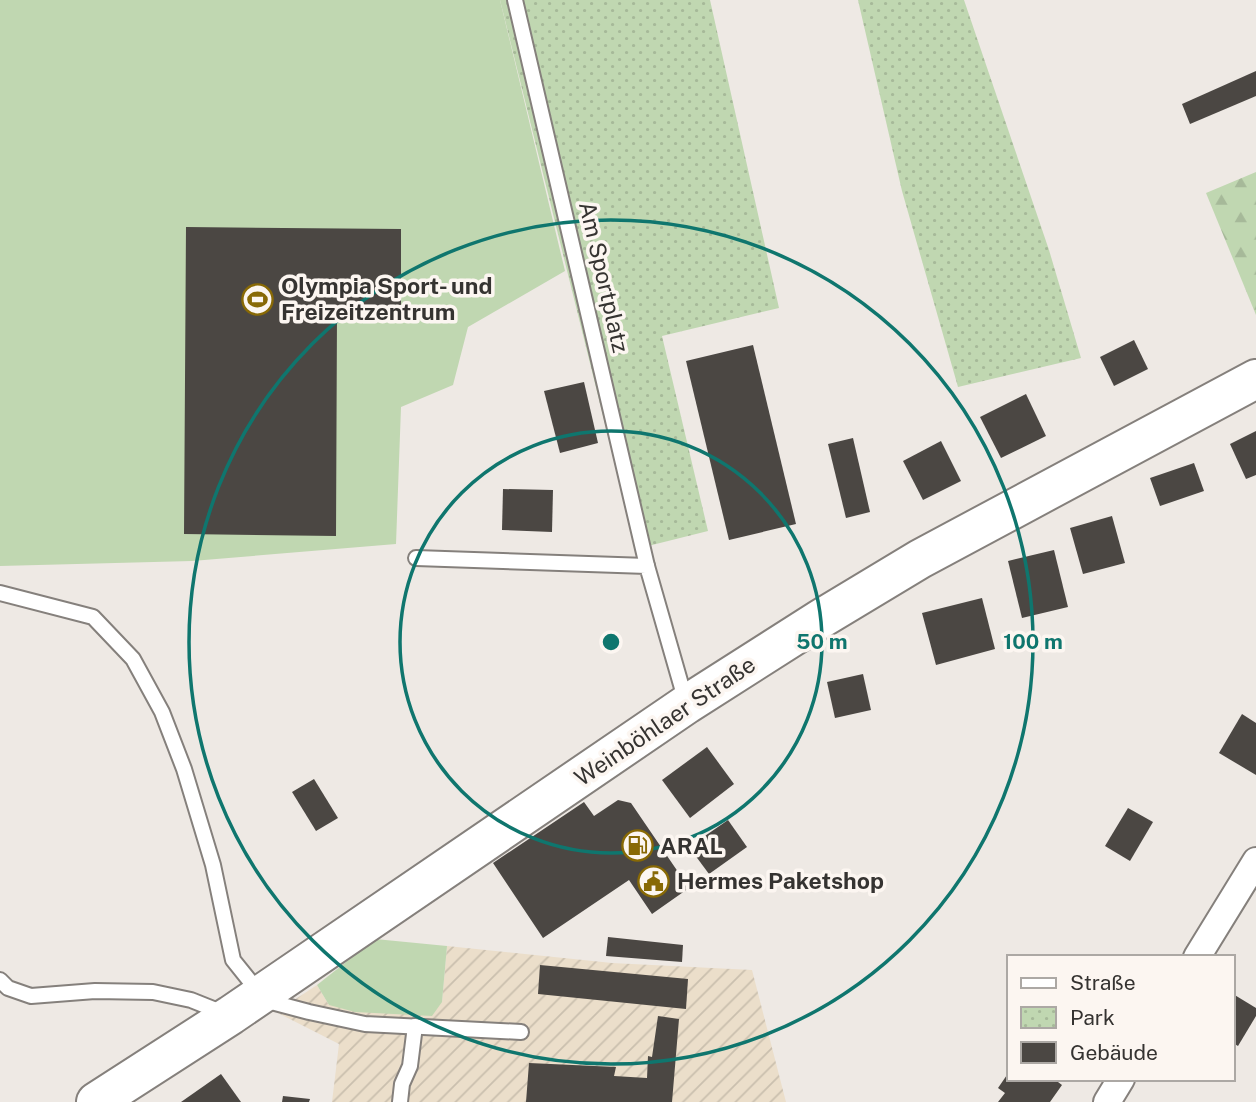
<svg xmlns="http://www.w3.org/2000/svg" width="1256" height="1102" font-family="'Public Sans',sans-serif">
<style>
.industrial{fill:url(#industrial-furrows)}
.grass{fill:#c0d7b1}
.forest{fill:url(#forest-firs)}
.park{fill:url(#park-dots)}
.building{fill:#4b4743}
.lines{fill:none;stroke-linecap:round;stroke-linejoin:round}
.service-casing{stroke:#85807c;stroke-width:18}
.minor-casing{stroke:#85807c;stroke-width:30}
.secondary-casing{stroke:#85807c;stroke-width:42}
.service{stroke:#fff;stroke-width:14}
.minor{stroke:#fff;stroke-width:26}
.secondary{stroke:#fff;stroke-width:38}
.ring{fill:none;stroke:#0f766e;stroke-width:3.5}
.labels{text-anchor:middle;stroke-width:7;stroke-linejoin:round;paint-order:stroke}
.street-label{font-size:23px;fill:#353331;stroke:#fcf6f1}
.poi-label{font-size:23px;font-weight:bold;fill:#353331;stroke:#fcf6f1;text-anchor:start}
.centre{fill:#0f766e;stroke:#fcf6f1;stroke-width:3.5}
.ring-label{font-size:21px;text-anchor:middle;font-weight:bold;fill:#0f766e;stroke:#fcf6f1;stroke-width:7;stroke-linejoin:round;paint-order:stroke}
</style>
<defs>
<pattern id="industrial-furrows" width="10" height="10" patternUnits="userSpaceOnUse" patternTransform="scale(1.75)"><rect width="10" height="10" fill="#ebdeca"/><path d="M-1 1l2-2M0 10L10 0M9 11l2-2" fill="none" stroke="#cabfae"/></pattern>
<pattern id="forest-firs" width="22" height="20" patternUnits="userSpaceOnUse" patternTransform="scale(1.75)"><rect width="22" height="20" fill="#c0d7b1"/><path d="M5 1l3.5 6h-7zM16 11l3.5 6h-7z" fill="#a6b999"/></pattern>
<pattern id="park-dots" width="8" height="8" patternUnits="userSpaceOnUse" patternTransform="scale(1.75)"><rect width="8" height="8" fill="#c0d7b1"/><path d="M2 2h.1M6 6h.1" fill="none" stroke="#a6b999" stroke-width="1.8" stroke-linecap="round"/></pattern>
</defs>
<rect width="100%" height="100%" fill="#eee9e4"/>
<!-- industrial -->
<path class="industrial" d="M 447,946 L 612,963 L 752,970 L 786,1102 L 332,1102 L 339,1044 L 276,1012 L 317,985 L 329,1005 L 442,1002 Z"/>
<!-- grass -->
<g class="grass">
<path d="M 0,0 L 500,0 L 565,271 L 468,327 L 453,385 L 401,407 L 396,544 L 192,561 L 0,566 Z"/>
<path d="M 375,939 L 447,946 L 442,1002 L 432,1016 L 355,1012 L 329,1005 L 317,985 Z"/>
</g>
<!-- forest -->
<path class="forest" d="M 1256,172 L 1256,315 L 1206,193 Z"/>
<!-- park -->
<g class="park">
<path d="M 500,0 L 710,0 L 779,308 L 662,336 L 708,531 L 636,549 Z"/>
<path d="M 858,0 L 964,0 L 1049,250 L 1081,358 L 958,387 L 902,191 Z"/>
</g>
<!-- building -->
<g class="building">
<path d="M 1256,71 L 1256,96 L 1190,124 L 1182,104 Z"/>
<path d="M 186,227 L 401,229 L 401,314 L 337,313 L 336,536 L 184,534 Z"/>
<path d="M 1134,340 L 1148,369 L 1114,386 L 1100,357 Z"/>
<path d="M 753,345 L 796,524 L 729,540 L 686,361 Z"/>
<path d="M 584,382 L 598,443 L 560,453 L 544,391 Z"/>
<path d="M 1026,394 L 1046,436 L 1001,458 L 980,417 Z"/>
<path d="M 1256,431 L 1256,475 L 1246,479 L 1230,444 Z"/>
<path d="M 853,438 L 870,512 L 846,518 L 828,444 Z"/>
<path d="M 941,441 L 961,481 L 923,500 L 903,461 Z"/>
<path d="M 1194,463 L 1204,491 L 1160,506 L 1150,478 Z"/>
<path d="M 503,489 L 553,490 L 552,532 L 502,530 Z"/>
<path d="M 1112,516 L 1125,563 L 1083,574 L 1070,528 Z"/>
<path d="M 1054,550 L 1068,607 L 1022,618 L 1008,561 Z"/>
<path d="M 982,598 L 995,649 L 936,665 L 922,613 Z"/>
<path d="M 863,674 L 871,710 L 835,718 L 827,682 Z"/>
<path d="M 1242,714 L 1256,723 L 1256,775 L 1219,753 Z"/>
<path d="M 707,747 L 734,784 L 690,818 L 662,780 Z"/>
<path d="M 314,779 L 338,818 L 316,831 L 292,792 Z"/>
<path d="M 618,800 L 631,803 L 689,888 L 652,914 L 629,880 L 543,938 L 493,863 L 584,802 L 594,816 Z"/>
<path d="M 1128,808 L 1153,822 L 1130,861 L 1105,846 Z"/>
<path d="M 728,820 L 747,847 L 709,874 L 689,847 Z"/>
<path d="M 608,937 L 683,945 L 682,962 L 606,956 Z"/>
<path d="M 540,965 L 688,979 L 686,1009 L 538,994 Z"/>
<path d="M 1233,994 L 1256,1008 L 1256,1016 L 1238,1046 L 1233,1043 Z"/>
<path d="M 658,1016 L 679,1019 L 672,1102 L 526,1102 L 529,1063 L 616,1067 L 614,1076 L 647,1078 L 648,1056 L 652,1057 Z"/>
<path d="M 1009,1072 L 1009,1079 L 1054,1079 L 1062,1085 L 1050,1102 L 998,1102 L 1005,1093 L 998,1088 Z"/>
<path d="M 221,1074 L 241,1102 L 181,1102 Z"/>
<path d="M 283,1096 L 310,1099 L 309,1102 L 282,1102 Z"/>
</g>
<g class="lines">
<defs>
<g id="service">
<path d="M 515,0 L 647,566"/>
<path d="M 416,558 L 647,566 L 686,702"/>
<path d="M 0,593 L 93,617 L 133,659 L 162,712 L 184,769 L 213,865 L 233,960 L 261,995 L 275,1003 L 309,1012 L 365,1024 L 521,1032"/>
<path d="M 0,980 L 8,988 L 31,996 L 95,991 L 153,992 L 191,1000 L 226,1014"/>
<path d="M 400,1102 L 402,1084 L 410,1066 L 415,1026"/>
</g>
<g id="minor">
<path d="M 1197,957 L 1256,861"/>
<path d="M 1107,1102 L 1121,1079"/>
</g>
<path id="secondary" d="M 96,1102 L 231,1015 L 687,704 L 822,618 L 920,559 L 1256,379"/>
</defs>
<!-- service casing -->
<use href="#service" class="service-casing"/>
<!-- minor casing -->
<use href="#minor" class="minor-casing"/>
<!-- secondary casing -->
<use href="#secondary" class="secondary-casing"/>
<!-- service -->
<use href="#service" class="service"/>
<!-- minor -->
<use href="#minor" class="minor"/>
<!-- secondary -->
<use href="#secondary" class="secondary"/>
</g>
<!-- distance rings -->
<g class="ring">
<circle cx="611" cy="642" r="211"/>
<circle cx="611" cy="642" r="422"/>
</g>
<!-- icons -->
<defs>
<symbol id="stadium-ring" viewBox="-11 -11 22 22"><circle r="9.5" fill="#fcf6f1" stroke="#886905" stroke-width="1.5"/><path d="M0-5a6.5 5 0 1 0 0 10a6.5 5 0 1 0 0-10ZM-3.5-1.8h7v3.6h-7Z" fill="#886905"/></symbol>
<symbol id="fuel-ring" viewBox="-11 -11 22 22"><circle r="9.5" fill="#fcf6f1" stroke="#886905" stroke-width="1.5"/><path d="M-5.5-6h7V0h2V4h1.3V-2.5L3-4.5l.8-.8L6-3V5H2.5V1h-1V6h-7ZM-4.2-4.7v3.2H.2V-4.7Z" fill="#886905"/></symbol>
<symbol id="civic-ring" viewBox="-11 -11 22 22"><circle r="9.5" fill="#fcf6f1" stroke="#886905" stroke-width="1.5"/><path d="M-.6-6.5H3V-4.5H.6V-3L4-1V1h2V6H-6V1h2V-1L-.6-3ZM-1.2 2.5V6h2.4V2.5Z" fill="#886905"/></symbol>
</defs>
<g fill-rule="evenodd">
<use href="#stadium-ring" x="240" y="282" width="35" height="35"/>
<use href="#fuel-ring" x="620" y="828" width="35" height="35"/>
<use href="#civic-ring" x="636" y="864" width="35" height="35"/>
</g>
<g class="labels">
<!-- street labels -->
<g class="street-label">
<text transform="translate(604 277) rotate(77)" y="8">Am Sportplatz</text>
<text transform="translate(665 721) rotate(-34)" y="8">Weinböhlaer Straße</text>
</g>
<!-- poi labels -->
<g class="poi-label">
<text x="281" y="294">Olympia Sport- und<tspan x="281" dy="26">Freizeitzentrum</tspan></text>
<text x="660" y="854">ARAL</text>
<text x="677" y="889">Hermes Paketshop</text>
</g>
</g>
<circle cx="611" cy="642" r="10" class="centre"/>
<g class="ring-label">
<text x="822" y="649">50 m</text>
<text x="1033" y="649">100 m</text>
</g>
<!-- legend -->
<rect x="1007" y="955" width="228" height="126" fill="#fcf6f1" stroke="#aca8a4" stroke-width="2"/>
<rect x="1021" y="978" width="35" height="10" fill="#ffffff" stroke="#aca8a4" stroke-width="2"/>
<text x="1070" y="990" font-size="21" fill="#353331">Straße</text>
<rect x="1021" y="1007" width="35" height="21" fill="url(#park-dots)" stroke="#aca8a4" stroke-width="2"/>
<text x="1070" y="1025" font-size="21" fill="#353331">Park</text>
<rect x="1021" y="1042" width="35" height="21" fill="#4b4743" stroke="#aca8a4" stroke-width="2"/>
<text x="1070" y="1060" font-size="21" fill="#353331">Gebäude</text>
</svg>
